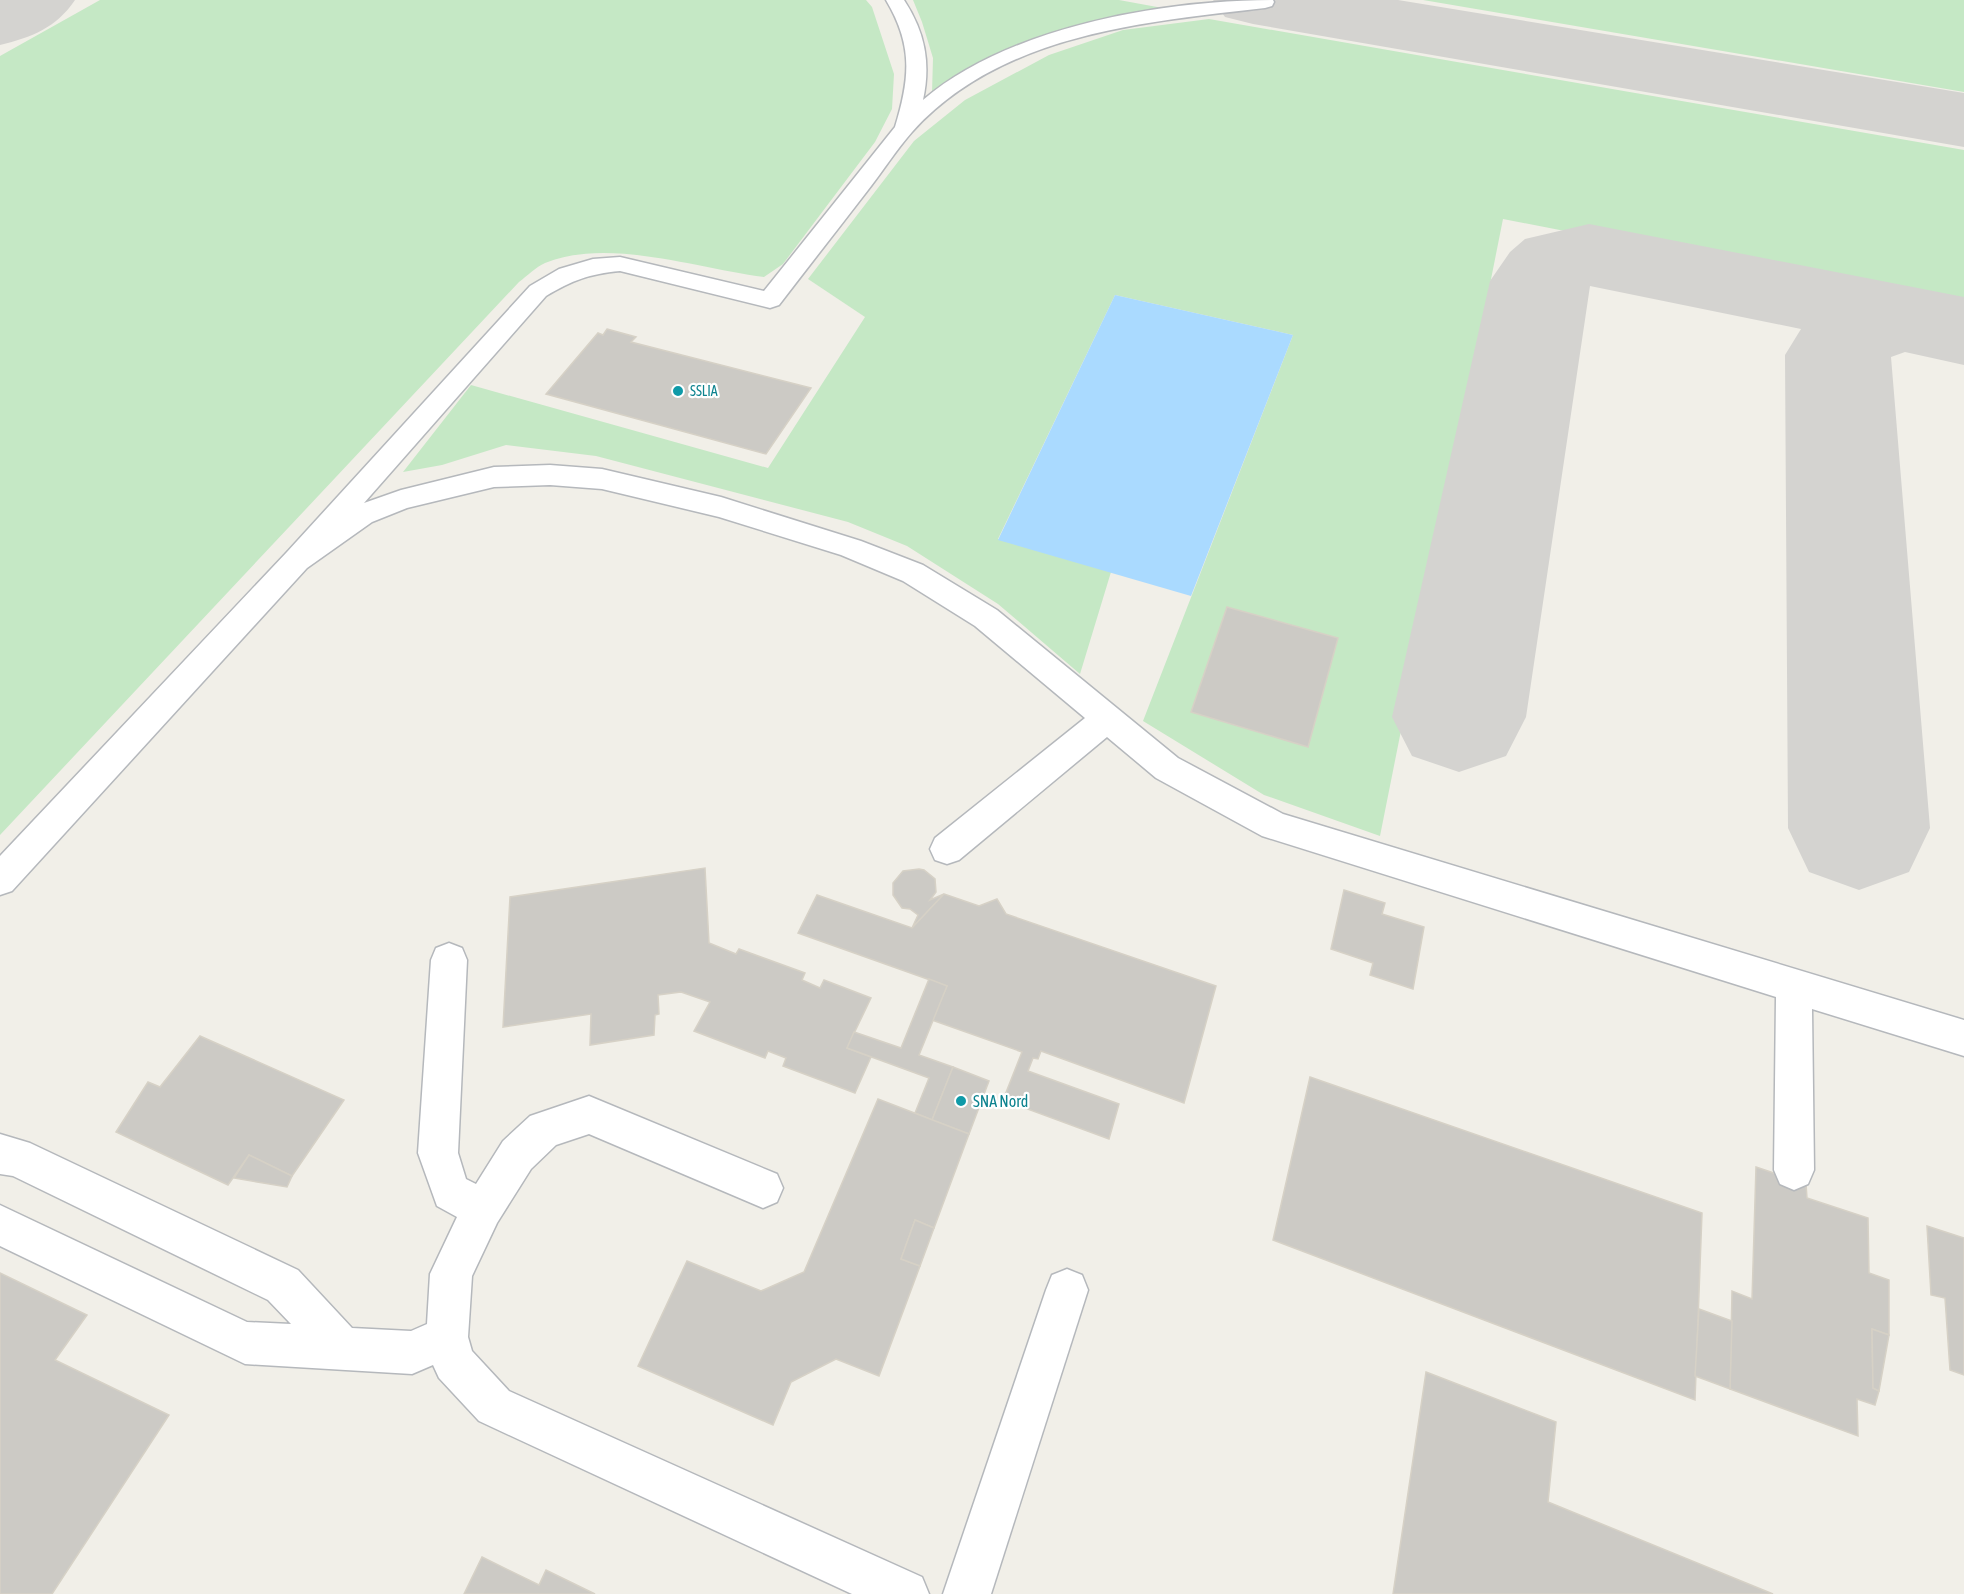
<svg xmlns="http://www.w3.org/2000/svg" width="1964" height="1594" font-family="'Asap Condensed',sans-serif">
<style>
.green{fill:#c5e8c5}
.water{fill:#aadaff}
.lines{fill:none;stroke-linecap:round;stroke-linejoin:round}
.taxiway{fill:#d4d3d0;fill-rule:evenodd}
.building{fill:#cccac5;stroke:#d6d1c6;stroke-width:1.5}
.minor-casing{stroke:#b5b8bc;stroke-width:3}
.minor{fill:#fff;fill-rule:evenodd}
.culture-dot{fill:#0f9aa8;stroke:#fff;stroke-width:2}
.labels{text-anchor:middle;stroke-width:4.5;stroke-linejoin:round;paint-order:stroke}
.far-culture-label{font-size:14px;fill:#0d838f;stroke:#fff;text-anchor:start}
.culture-label{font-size:16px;fill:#0d838f;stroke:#fff;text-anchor:start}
</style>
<rect width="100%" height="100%" fill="#f1efe8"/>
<!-- green -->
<g class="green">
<path d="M 100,0 L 866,0 L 872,7 L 894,74 L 892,109 L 875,142 L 783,264 L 764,277 C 698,269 609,237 545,263 C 536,267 527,276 519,282 L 0,835 L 0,56 Z"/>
<path d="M 913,0 L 1119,0 L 1168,9 L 1056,31 L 963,72 L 932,93 L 933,58 L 922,22 Z"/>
<path d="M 1423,0 L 1964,0 L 1964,92 Z"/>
<path d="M 1209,19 L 1964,150 L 1964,309 L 1503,219 L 1380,836 L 1264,795 L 1143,721 L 1293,335 L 1115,295 L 998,539 L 1111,572 L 1080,674 L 998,604 L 907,546 L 848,522 L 596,456 L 506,445 L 442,465 L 403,472 L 471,385 L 768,468 L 865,317 L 808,279 L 914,141 L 965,100 L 1049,55 L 1123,30 Z"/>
</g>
<!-- water -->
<path class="water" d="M 1115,295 L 1293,335 L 1191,596 L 998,540 Z"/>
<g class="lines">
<!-- taxiway -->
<g class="taxiway">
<path d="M 0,0 L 75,0 C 56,28 32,37 0,45 Z"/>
<path d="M 1213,0 L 1398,0 L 1964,93 L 1964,147 L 1253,24 L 1225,17 Z"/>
<path d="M 1589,224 L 1964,297 L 1964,365 L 1905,352 L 1891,357 L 1930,828 L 1909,872 L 1859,890 L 1809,872 L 1788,828 L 1785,355 L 1801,329 L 1590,286 L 1526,717 L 1506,756 L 1459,772 L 1412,756 L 1392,717 L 1490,281 L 1510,252 L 1525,239 Z"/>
</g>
</g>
<!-- building -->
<g class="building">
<path d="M 607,329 L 636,337 L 631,342 L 811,388 L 766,454 L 546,394 L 598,333 L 603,335 Z"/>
<path d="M 1227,607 L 1338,638 L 1308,747 L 1191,712 Z"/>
<path d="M 705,868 L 709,943 L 736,954 L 739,949 L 805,973 L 802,980 L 820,988 L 824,980 L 871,998 L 847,1048 L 871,1057 L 855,1093 L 783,1066 L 786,1058 L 768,1051 L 765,1058 L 694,1031 L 710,1002 L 681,992 L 658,995 L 659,1014 L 655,1015 L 654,1035 L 590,1045 L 591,1014 L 503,1027 L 510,897 Z"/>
<path d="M 919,869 L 924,870 L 935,879 L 936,892 L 930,900 L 944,894 L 912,928 L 918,915 L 910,909 L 902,908 L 893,895 L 893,883 L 903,871 Z"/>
<path d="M 1344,890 L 1385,903 L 1382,914 L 1424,927 L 1413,989 L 1370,975 L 1373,963 L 1331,949 Z"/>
<path d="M 944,894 L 979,906 L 997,899 L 1006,914 L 1216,986 L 1184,1103 L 1041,1051 L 1038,1059 L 1033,1058 L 1028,1071 L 1119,1104 L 1109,1139 L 1003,1100 L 1022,1052 L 932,1020 L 947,986 L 798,933 L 817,895 L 912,928 Z"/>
<path d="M 929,979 L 947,986 L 919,1055 L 953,1067 L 932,1120 L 915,1113 L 929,1078 L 847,1048 L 854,1032 L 901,1048 Z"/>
<path d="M 200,1036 L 344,1100 L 292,1176 L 249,1155 L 228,1185 L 116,1132 L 148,1082 L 160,1087 Z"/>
<path d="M 953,1067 L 989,1081 L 969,1134 L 932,1120 Z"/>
<path d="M 1310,1077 L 1702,1213 L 1695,1400 L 1273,1240 Z"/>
<path d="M 878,1099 L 969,1134 L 934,1228 L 915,1220 L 901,1259 L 920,1266 L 879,1376 L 836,1359 L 791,1382 L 773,1425 L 638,1366 L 687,1261 L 761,1291 L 804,1272 Z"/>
<path d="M 249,1155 L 292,1176 L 287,1187 L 234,1178 Z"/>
<path d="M 1756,1167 L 1806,1184 L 1807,1198 L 1868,1218 L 1869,1273 L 1889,1280 L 1889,1335 L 1872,1329 L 1873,1388 L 1879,1391 L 1875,1405 L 1857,1399 L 1858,1436 L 1730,1389 L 1732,1291 L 1752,1299 Z"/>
<path d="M 915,1220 L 934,1228 L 920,1266 L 901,1259 Z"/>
<path d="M 1927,1226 L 1964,1238 L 1964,1375 L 1950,1370 L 1945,1298 L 1931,1295 Z"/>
<path d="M 0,1273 L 87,1315 L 55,1360 L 169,1415 L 52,1594 L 0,1594 Z"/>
<path d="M 1699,1309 L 1732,1321 L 1730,1389 L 1695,1376 Z"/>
<path d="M 1872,1329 L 1889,1335 L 1879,1391 L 1873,1388 Z"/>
<path d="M 1426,1372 L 1556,1422 L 1548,1502 L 1773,1594 L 1393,1594 Z"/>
<path d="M 482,1557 L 539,1585 L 546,1570 L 595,1594 L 464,1594 Z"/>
</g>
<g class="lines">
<defs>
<g id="minor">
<path d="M 886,0 L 904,0 C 925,32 931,63 923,100 C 1008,27 1163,0 1273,0 L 1274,2 L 1272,6 L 1265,8 C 1143,22 1000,34 912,132 C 896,150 883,171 868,190 C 838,229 808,267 779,305 L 770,308 L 620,271 C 589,274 573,280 546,296 L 364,503 L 401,490 L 494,467 L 550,465 L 602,469 L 721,497 L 861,541 L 923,565 L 997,610 L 1178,758 L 1283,814 L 1964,1020 L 1964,1056 L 1812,1009 L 1814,1170 L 1808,1184 L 1794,1190 L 1780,1184 L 1774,1170 L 1776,997 L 1262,836 L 1156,778 L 1107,737 L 959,860 L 947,864 L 935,860 L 930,849 L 935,838 L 1085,718 L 975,626 L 903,581 L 841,555 L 719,517 L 602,489 L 550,485 L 494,487 L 407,508 L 372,522 L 307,568 L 12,891 L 0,895 L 0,856 L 287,552 L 530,286 L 559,269 L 593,259 L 620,257 L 764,291 L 895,127 C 910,78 913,45 886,0 Z"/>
<path d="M 449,943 L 462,948 L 467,960 L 458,1153 L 466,1179 L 476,1184 L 503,1141 L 530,1116 L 589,1096 L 777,1174 L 783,1188 L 777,1202 L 763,1208 L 589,1134 L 556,1145 L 531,1169 L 497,1223 L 472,1276 L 468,1337 L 472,1351 L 509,1391 L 922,1577 L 929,1594 L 852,1594 L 479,1421 L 439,1378 L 433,1365 L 412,1374 L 245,1364 L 0,1246 L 0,1205 L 247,1322 L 291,1324 L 268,1300 L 13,1176 L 0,1174 L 0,1134 L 30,1143 L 298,1270 L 352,1328 L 411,1331 L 427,1324 L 430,1274 L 457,1217 L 437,1206 L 418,1153 L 431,960 L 436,948 Z"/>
<path d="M 1067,1269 L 1082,1275 L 1088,1290 L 991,1594 L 943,1594 L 1046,1290 L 1052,1275 Z"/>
</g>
</defs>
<!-- minor casing -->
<use href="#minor" class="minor-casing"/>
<!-- minor -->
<use href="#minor" class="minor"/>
</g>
<!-- markers -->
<g class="culture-dot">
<circle cx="678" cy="391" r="6"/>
<circle cx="961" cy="1101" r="6"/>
</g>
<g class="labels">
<!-- far-culture labels -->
<g class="far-culture-label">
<text x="690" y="396">SSLIA</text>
</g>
<!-- culture labels -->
<g class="culture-label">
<text x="973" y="1107">SNA Nord</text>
</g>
</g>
</svg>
